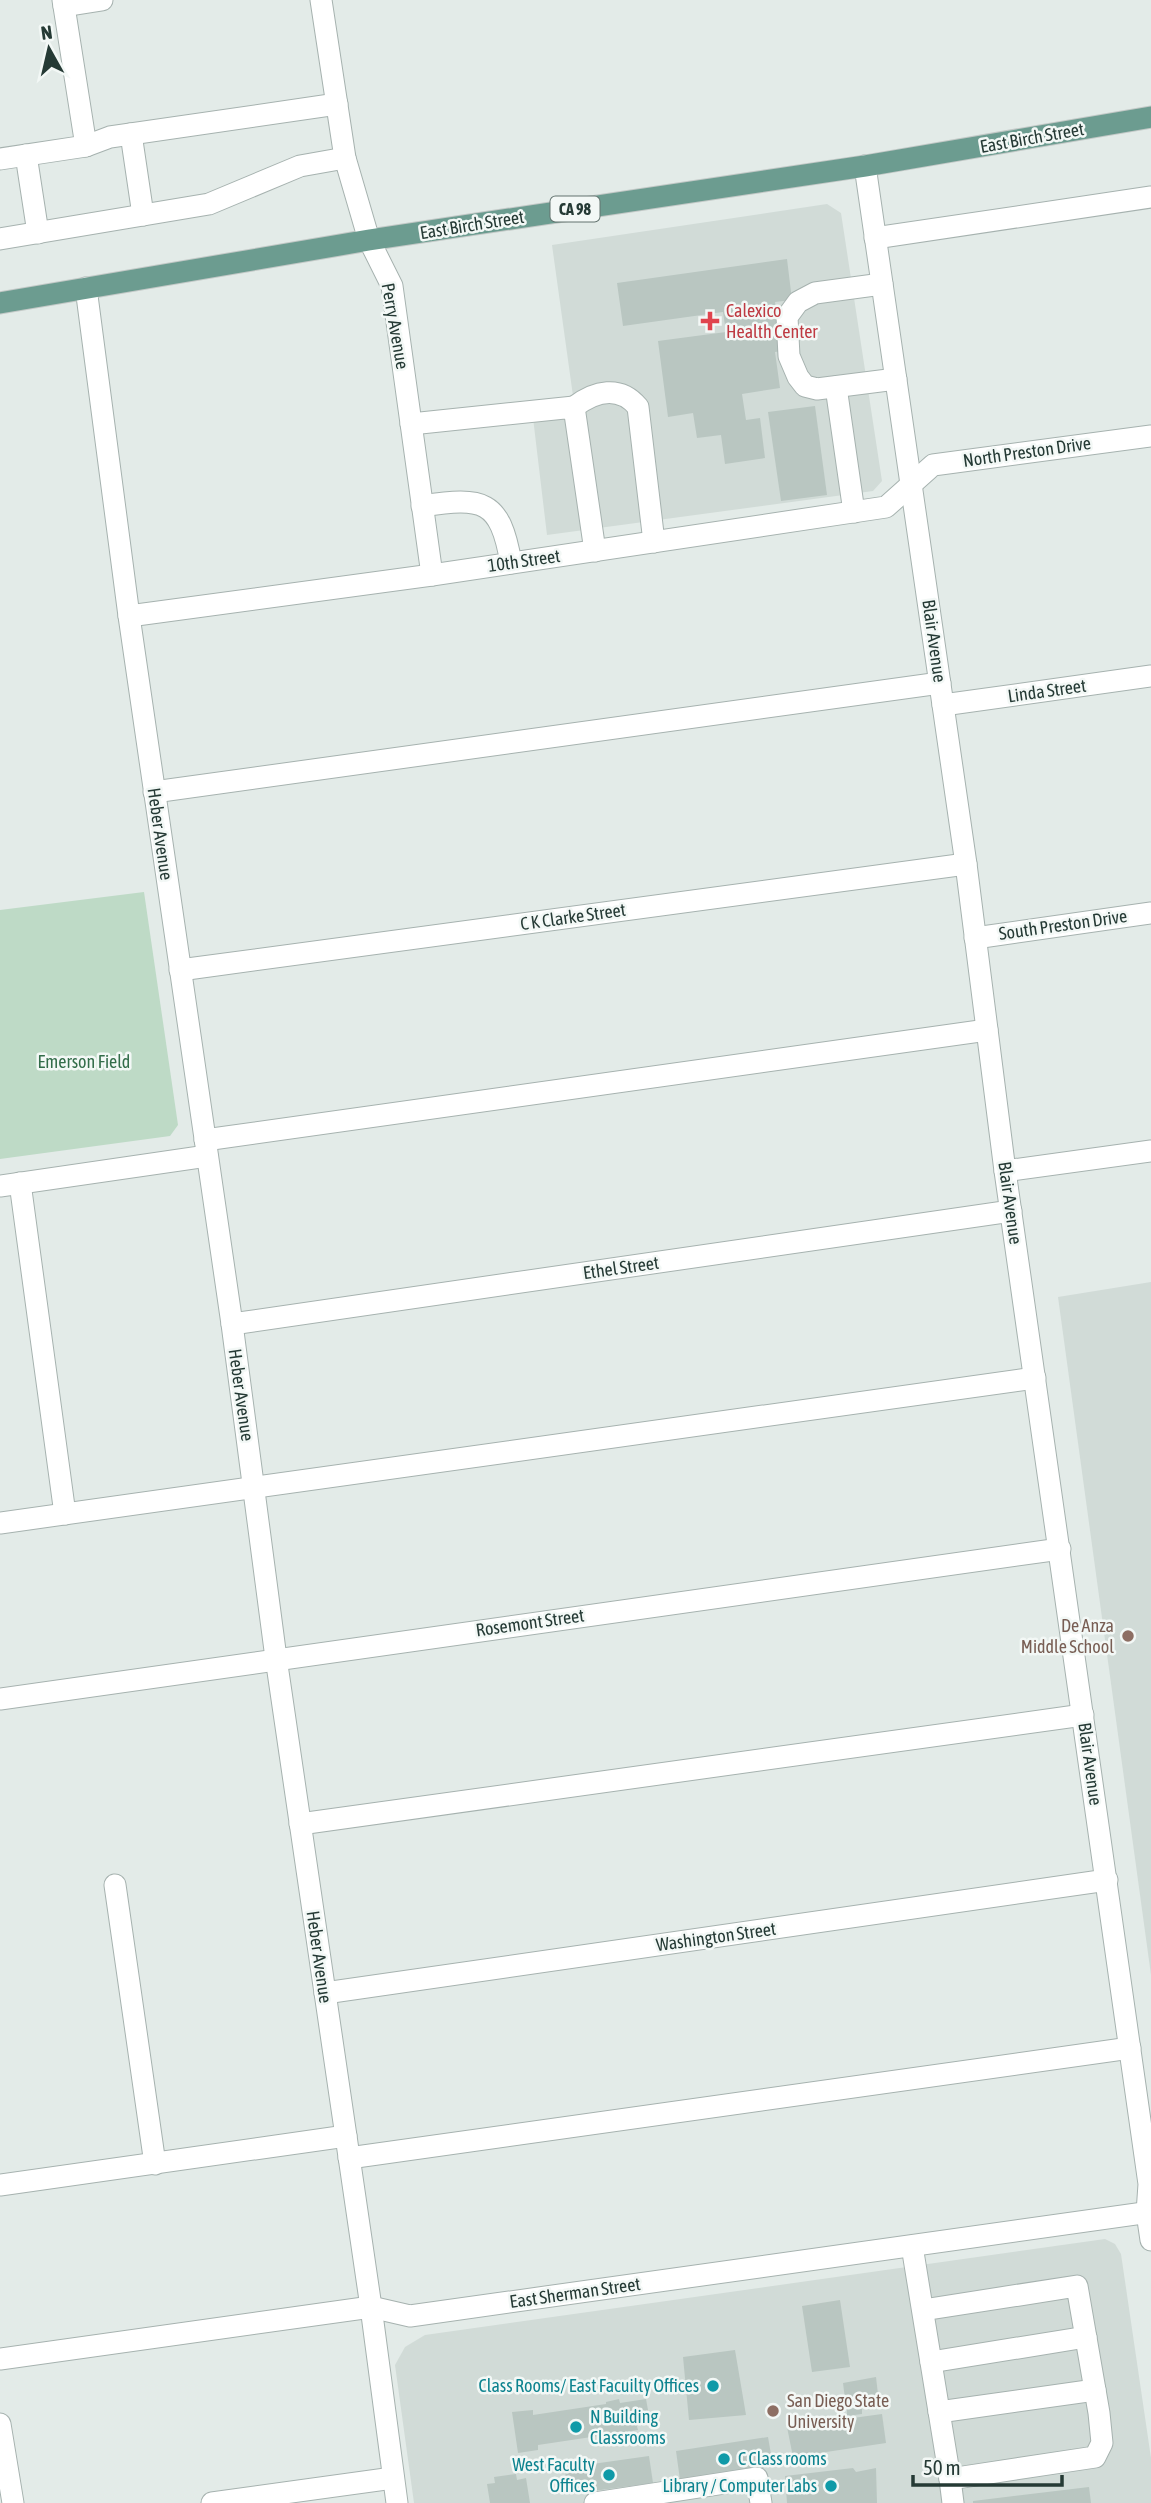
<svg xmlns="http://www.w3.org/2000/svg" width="1151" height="2503" font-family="'Asap Condensed',sans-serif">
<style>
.built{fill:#d1dbd7}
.green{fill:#bedac6}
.building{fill:#b9c6c1}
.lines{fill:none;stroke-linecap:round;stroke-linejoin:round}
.minor-casing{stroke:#a6b2af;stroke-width:23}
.major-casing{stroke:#c2c8c6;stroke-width:23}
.minor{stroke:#fff;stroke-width:21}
.major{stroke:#6c9c90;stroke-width:21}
.health-dot{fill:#e0444e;stroke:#f3f8f6;stroke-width:2.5}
.education-dot{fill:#8d6e63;stroke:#f3f8f6;stroke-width:2.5}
.culture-dot{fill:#0f9aa8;stroke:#f3f8f6;stroke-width:2.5}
.labels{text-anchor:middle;stroke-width:5;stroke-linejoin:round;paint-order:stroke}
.shield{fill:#f3f8f6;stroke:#63736f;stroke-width:2}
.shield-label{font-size:16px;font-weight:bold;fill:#253a35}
.street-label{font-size:18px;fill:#253a35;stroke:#f3f8f6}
.health-label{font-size:18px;fill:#be3a42;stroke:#f3f8f6;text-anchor:start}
.park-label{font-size:18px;fill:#336d4a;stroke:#f3f8f6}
.education-label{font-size:18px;fill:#785e54;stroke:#f3f8f6;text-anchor:end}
.culture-label{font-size:18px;fill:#0d838f;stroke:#f3f8f6;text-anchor:end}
</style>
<rect width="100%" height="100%" fill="#e3ebe8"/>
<!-- built -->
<g class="built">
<path d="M 827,204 L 841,213 L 882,481 L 873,491 L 547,535 L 531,401 L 573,396 L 552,245 Z"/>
<path d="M 1151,1282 L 1151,1975 L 1058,1297 Z"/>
<path d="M 1105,2239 L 1115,2244 L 1121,2254 L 1151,2458 L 1151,2503 L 414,2503 L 395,2365 L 405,2347 L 425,2335 Z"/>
</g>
<!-- green -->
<path class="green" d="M 144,892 L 178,1125 L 170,1136 L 0,1159 L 0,910 Z"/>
<!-- building -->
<g class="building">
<path d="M 787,259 L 792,300 L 775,302 L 782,351 L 775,352 L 780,388 L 742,394 L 746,420 L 760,418 L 765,458 L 725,464 L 721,435 L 697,438 L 693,413 L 668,417 L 658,341 L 726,332 L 723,312 L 623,326 L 617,283 Z"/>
<path d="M 815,406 L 827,495 L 781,501 L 768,412 Z"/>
<path d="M 840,2300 L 850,2367 L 812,2372 L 802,2306 Z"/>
<path d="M 735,2350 L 746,2415 L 689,2420 L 683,2357 Z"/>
<path d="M 876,2377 L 879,2403 L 846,2407 L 843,2383 Z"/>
<path d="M 619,2399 L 620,2403 L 646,2399 L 650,2421 L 636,2423 L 638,2430 L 538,2445 L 538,2450 L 518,2453 L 512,2412 L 533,2410 L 533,2415 L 606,2404 L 606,2402 Z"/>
<path d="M 862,2407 L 862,2414 L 847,2416 L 847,2409 Z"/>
<path d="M 882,2414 L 886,2443 L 793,2457 L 787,2427 Z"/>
<path d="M 768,2437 L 773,2466 L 680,2480 L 676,2451 Z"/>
<path d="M 649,2456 L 653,2483 L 570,2494 L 564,2468 Z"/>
<path d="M 853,2468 L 856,2472 L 876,2468 L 877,2503 L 787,2503 L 785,2476 Z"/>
<path d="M 516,2474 L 517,2480 L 526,2478 L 530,2503 L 490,2503 L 487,2484 L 495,2483 L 494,2477 Z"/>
<path d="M 1089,2487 L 1091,2503 L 973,2503 L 973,2501 Z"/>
</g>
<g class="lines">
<defs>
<g id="minor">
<path d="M 63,0 L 86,146"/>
<path d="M 321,0 L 345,158 L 369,240 L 392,286 L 432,575"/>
<path d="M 64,6 L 102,0"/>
<path d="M 131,134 L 143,215"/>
<path d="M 26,155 L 38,233"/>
<path d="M 0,159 L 86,146 L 110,137 L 337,104"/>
<path d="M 865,166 L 966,864 L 1005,1171 L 1149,2184 L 1147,2213 L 1151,2240"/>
<path d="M 875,238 L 1151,197"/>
<path d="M 0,239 L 209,204 L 300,166 L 345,158"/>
<path d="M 882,284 L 815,293 L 798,302 L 787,317 L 789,356 L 798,377 L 805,386 L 817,389 L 896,379"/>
<path d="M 86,288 L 129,616 L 232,1324 L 276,1658 L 371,2307 L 397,2503"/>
<path d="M 836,387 L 854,512"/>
<path d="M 574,407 C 595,391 620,385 638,407 L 654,542"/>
<path d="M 411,424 L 574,407 L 595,551"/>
<path d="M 422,506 C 483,497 500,499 511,563"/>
<path d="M 129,616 L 432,575 L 886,507 L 933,465 L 1151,436"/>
<path d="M 943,705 L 1151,676"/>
<path d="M 154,792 L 940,683"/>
<path d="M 975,938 L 1151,913"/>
<path d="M 180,970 L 966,864"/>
<path d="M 205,1140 L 987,1030"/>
<path d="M 1005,1171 L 1151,1151"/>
<path d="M 20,1183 L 65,1514"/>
<path d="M 0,1186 L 207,1156"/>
<path d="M 232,1324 L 1011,1211"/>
<path d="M 0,1523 L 1035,1378"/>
<path d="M 0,1699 L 1060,1549"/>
<path d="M 300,1824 L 1083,1715"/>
<path d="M 115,1885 L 155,2164"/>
<path d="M 325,1993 L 1107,1880"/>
<path d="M 349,2158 L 1130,2048"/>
<path d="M 0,2185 L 346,2136"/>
<path d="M 912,2246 L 950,2479 L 1095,2457 L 1102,2443 L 1099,2413 L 1077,2286 L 923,2310"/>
<path d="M 0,2359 L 371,2307 L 410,2316 L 1151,2212"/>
<path d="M 931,2362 L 1086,2337"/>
<path d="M 939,2412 L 1095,2390"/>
<path d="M 0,2424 L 13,2503"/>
<path d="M 950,2479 L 953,2503"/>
<path d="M 212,2503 L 393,2478"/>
<path d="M 595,2503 L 757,2478 L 761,2503"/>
</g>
<path id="major" d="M 0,303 L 369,240 L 865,166 L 1151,117"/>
</defs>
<!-- minor casing -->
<use href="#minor" class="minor-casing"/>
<!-- major casing -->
<use href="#major" class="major-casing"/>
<!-- minor -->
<use href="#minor" class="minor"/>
<!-- major -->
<use href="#major" class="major"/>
</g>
<!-- markers -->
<path class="health-dot" d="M706.5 310.5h7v7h7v7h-7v7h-7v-7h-7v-7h7z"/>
<g class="education-dot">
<circle cx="1128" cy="1636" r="7"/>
<circle cx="773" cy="2411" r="7"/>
</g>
<g class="culture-dot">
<circle cx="713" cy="2386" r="7"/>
<circle cx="576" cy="2427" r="7"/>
<circle cx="724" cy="2459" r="7"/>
<circle cx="609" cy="2475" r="7"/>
<circle cx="831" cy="2486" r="7"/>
</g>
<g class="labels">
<!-- shield labels -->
<rect class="shield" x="550.5" y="196.5" width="49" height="25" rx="5"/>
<g class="shield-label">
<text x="575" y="215">CA 98</text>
</g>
<!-- street labels -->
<g class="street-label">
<text transform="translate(1032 138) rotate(-10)" y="6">East Birch Street</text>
<text transform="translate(472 225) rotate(-9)" y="6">East Birch Street</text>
<text transform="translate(395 326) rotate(80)" y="6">Perry Avenue</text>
<text transform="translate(1027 452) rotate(-8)" y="6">North Preston Drive</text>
<text transform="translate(524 561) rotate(-8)" y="6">10th Street</text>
<text transform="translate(934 641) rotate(82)" y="6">Blair Avenue</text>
<text transform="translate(1047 691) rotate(-8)" y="6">Linda Street</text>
<text transform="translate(160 834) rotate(82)" y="6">Heber Avenue</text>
<text transform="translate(573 917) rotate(-8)" y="6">C K Clarke Street</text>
<text transform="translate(1063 925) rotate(-8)" y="6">South Preston Drive</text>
<text transform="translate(1010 1203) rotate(82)" y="6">Blair Avenue</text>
<text transform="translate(621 1268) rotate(-8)" y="6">Ethel Street</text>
<text transform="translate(241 1395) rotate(82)" y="6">Heber Avenue</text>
<text transform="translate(530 1623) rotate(-8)" y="6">Rosemont Street</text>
<text transform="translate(1090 1764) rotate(82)" y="6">Blair Avenue</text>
<text transform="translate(716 1937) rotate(-8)" y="6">Washington Street</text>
<text transform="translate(319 1957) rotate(82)" y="6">Heber Avenue</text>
<text transform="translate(575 2293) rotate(-8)" y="6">East Sherman Street</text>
</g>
<!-- health labels -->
<g class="health-label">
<text x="726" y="317">Calexico<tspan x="726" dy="21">Health Center</tspan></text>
</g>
<!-- park labels -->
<g class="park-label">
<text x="84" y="1068">Emerson Field</text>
</g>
<!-- education labels -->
<g class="education-label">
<text x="1114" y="1632">De Anza<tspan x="1114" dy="21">Middle School</tspan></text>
<text x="787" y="2407" text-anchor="start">San Diego State<tspan x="787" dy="21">University</tspan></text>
</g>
<!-- culture labels -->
<g class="culture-label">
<text x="699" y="2392">Class Rooms/ East Facuilty Offices</text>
<text x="590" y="2423" text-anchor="start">N Building<tspan x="590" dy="21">Classrooms</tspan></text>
<text x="738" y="2465" text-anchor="start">C Class rooms</text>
<text x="595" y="2471">West Faculty<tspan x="595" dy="21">Offices</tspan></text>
<text x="817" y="2492">Library / Computer Labs</text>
</g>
</g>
<!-- north arrow -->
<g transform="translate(49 49) rotate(352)" stroke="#f3f8f6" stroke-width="5" paint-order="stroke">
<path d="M0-5L12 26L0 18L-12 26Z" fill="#253a35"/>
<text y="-10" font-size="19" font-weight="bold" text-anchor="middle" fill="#253a35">N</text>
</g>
<!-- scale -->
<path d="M913 2475v10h149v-10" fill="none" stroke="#253a35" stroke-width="3.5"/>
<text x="923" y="2475" font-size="21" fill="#253a35" stroke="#f3f8f6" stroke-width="5" paint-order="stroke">50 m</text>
</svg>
